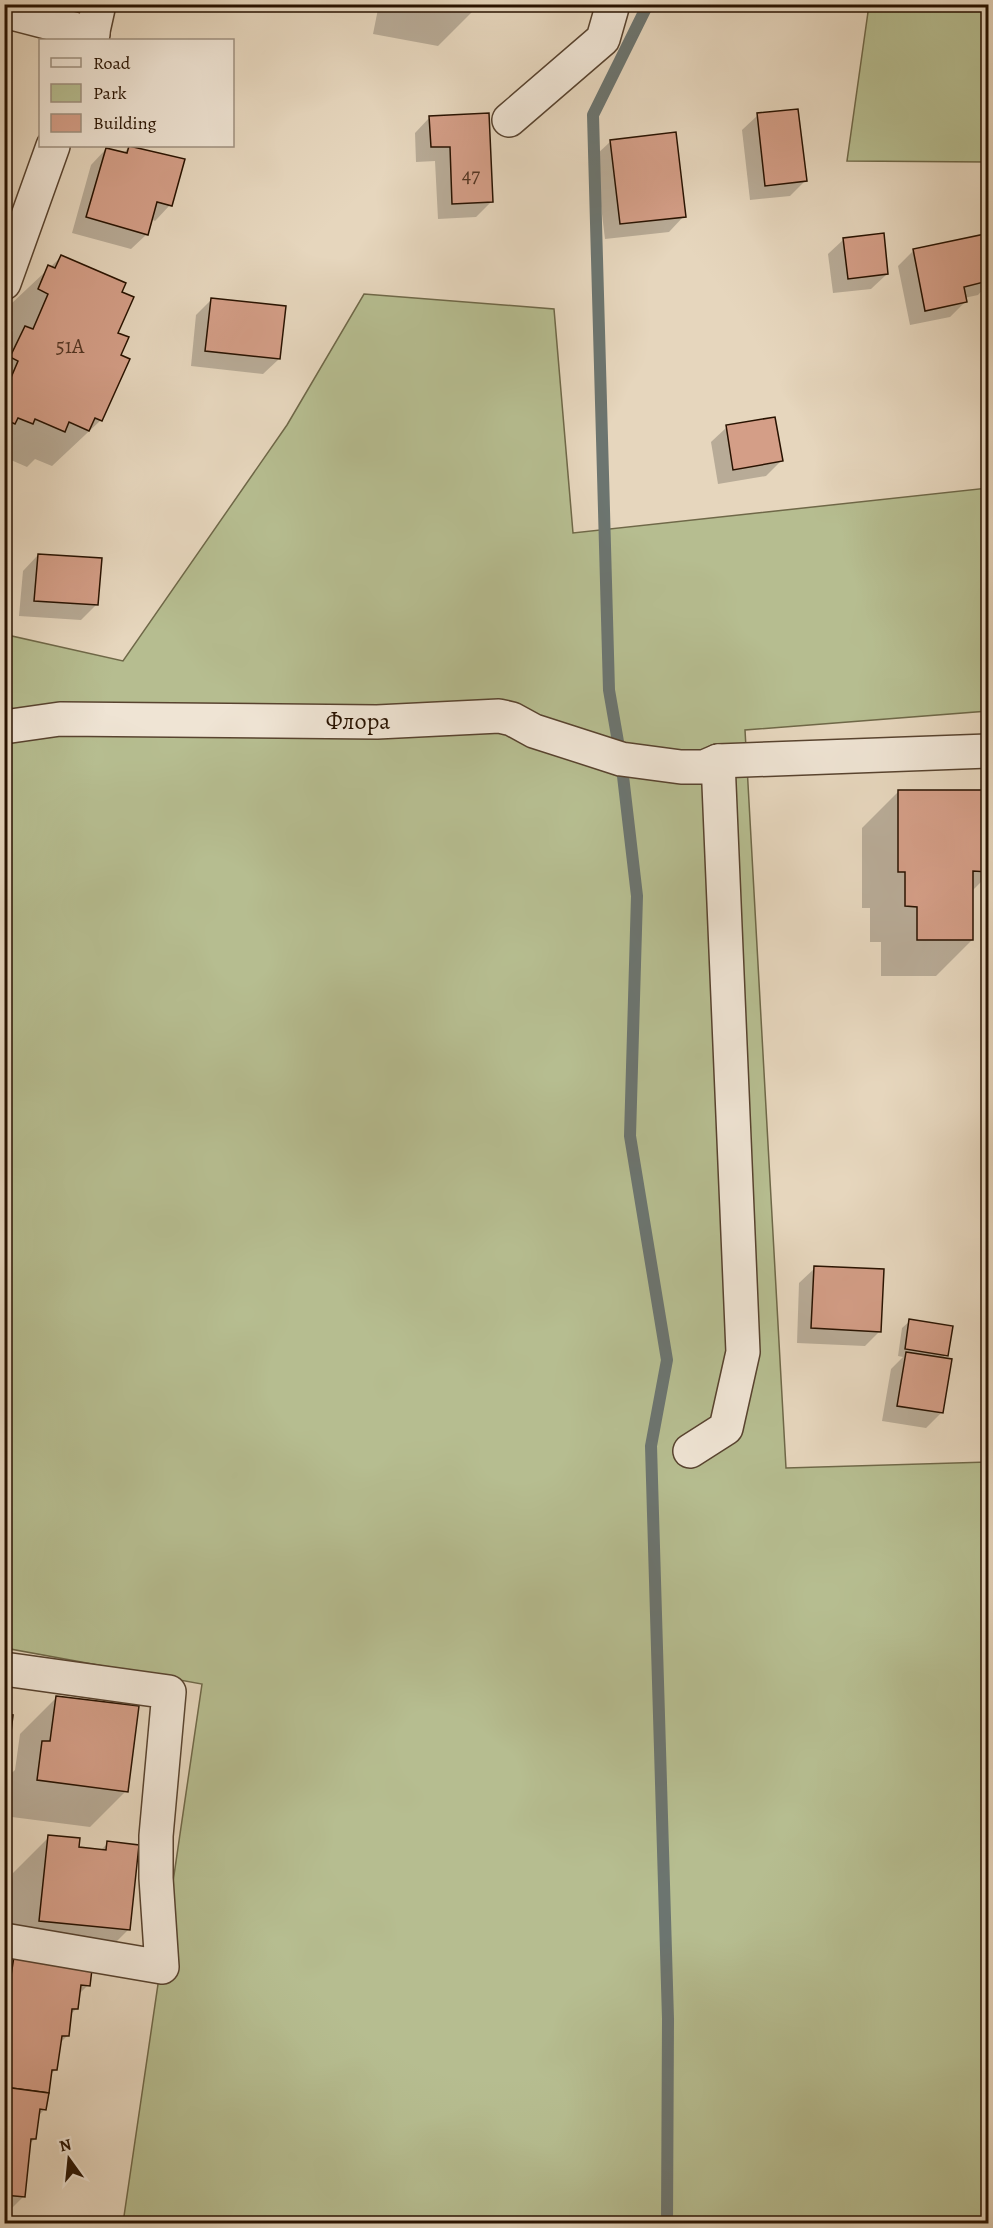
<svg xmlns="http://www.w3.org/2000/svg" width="993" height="2228" font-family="Alegreya,serif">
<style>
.green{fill:#b6bd90;stroke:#6f6848;stroke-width:1.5}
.shadow{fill:#0003}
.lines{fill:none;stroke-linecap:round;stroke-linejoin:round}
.stream{stroke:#6c7570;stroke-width:12}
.building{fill:#d49e87;stroke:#281200;stroke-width:1.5}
.minor-casing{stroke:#58432f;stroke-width:36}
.minor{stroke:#efe4d4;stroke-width:33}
.labels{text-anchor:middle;stroke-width:4.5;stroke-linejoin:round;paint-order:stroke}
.number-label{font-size:21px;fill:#533522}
.street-label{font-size:24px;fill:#281200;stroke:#efe4d4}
</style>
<rect width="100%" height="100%" fill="#e6d6bd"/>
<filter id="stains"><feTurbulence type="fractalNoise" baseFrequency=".00333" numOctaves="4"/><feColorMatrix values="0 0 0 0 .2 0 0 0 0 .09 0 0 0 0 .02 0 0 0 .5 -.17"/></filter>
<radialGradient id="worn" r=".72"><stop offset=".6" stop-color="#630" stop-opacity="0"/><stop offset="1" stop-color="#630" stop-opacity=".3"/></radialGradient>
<!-- green -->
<g class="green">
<path d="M 869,5 L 988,5 L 988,162 L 847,161 Z"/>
<path d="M 364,294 L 554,309 L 573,533 L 988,488 L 988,711 L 745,730 L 786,1468 L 988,1462 L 988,2223 L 123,2223 L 202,1684 L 5,1648 L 4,620 L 12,636 L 123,661 L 287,425 Z"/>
</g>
<!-- shadow -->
<g class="shadow">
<path d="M 379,4 L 475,4 L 474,10 L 438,46 L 373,34 Z"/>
<path d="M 758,115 L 805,181 L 790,196 L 750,200 L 742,130 Z"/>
<path d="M 430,117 L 491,202 L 476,217 L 438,219 L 435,161 L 416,162 L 415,133 Z"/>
<path d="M 611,141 L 684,216 L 669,232 L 605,239 L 595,156 Z"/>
<path d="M 130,146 L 170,205 L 155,221 L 151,219 L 147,234 L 131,249 L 72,233 L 91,165 L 106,149 L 123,154 Z"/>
<path d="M 983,235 L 988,259 L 988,284 L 978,295 L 964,298 L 965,302 L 950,317 L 910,325 L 898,266 L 914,250 Z"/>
<path d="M 844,239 L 887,274 L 871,289 L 833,293 L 828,254 Z"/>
<path d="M 61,257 L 120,292 L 116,334 L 119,355 L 101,420 L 52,466 L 35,459 L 27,467 L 4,457 L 4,348 L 13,330 L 4,326 L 4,321 L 12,303 Z"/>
<path d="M 212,299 L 279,359 L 263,374 L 191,366 L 196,315 Z"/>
<path d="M 727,427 L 781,461 L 766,476 L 718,484 L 711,442 Z"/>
<path d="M 38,555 L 97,604 L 81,620 L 19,616 L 23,571 Z"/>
<path d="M 988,791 L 988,875 L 972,891 L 972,940 L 936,976 L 881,976 L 881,942 L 870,942 L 870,908 L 862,908 L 862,828 L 898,792 Z"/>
<path d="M 815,1268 L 880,1331 L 865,1346 L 797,1343 L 799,1283 Z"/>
<path d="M 910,1321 L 946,1355 L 942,1359 L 950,1360 L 941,1413 L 926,1428 L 882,1421 L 891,1369 L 903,1357 L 898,1356 L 902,1328 Z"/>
<path d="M 56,1698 L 126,1791 L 90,1827 L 4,1816 L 4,1780 L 15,1770 L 20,1734 Z"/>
<path d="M 49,1837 L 77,1849 L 100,1851 L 108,1843 L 128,1930 L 92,1966 L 88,1985 L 78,1995 L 76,2009 L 70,2015 L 67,2036 L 59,2044 L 56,2069 L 50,2075 L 45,2109 L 38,2116 L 35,2139 L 29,2144 L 24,2196 L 4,2216 L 4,1963 L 10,1957 L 4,1950 L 13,1873 Z"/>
</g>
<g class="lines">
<!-- stream -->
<path class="stream" d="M 648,4 L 593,115 L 609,690 L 621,759 L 637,896 L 630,1136 L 667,1360 L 651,1446 L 668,2019 L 667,2224"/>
</g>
<!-- building -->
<g class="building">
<path d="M 443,4 L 477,4 L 476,10 Z"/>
<path d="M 4,75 L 9,76 L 4,96 Z"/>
<path d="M 798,109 L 807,181 L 765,186 L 757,113 Z"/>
<path d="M 489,113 L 493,202 L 452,204 L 450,147 L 431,147 L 429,116 Z"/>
<path d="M 676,132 L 686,217 L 620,224 L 610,140 Z"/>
<path d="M 129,146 L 185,159 L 172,206 L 157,202 L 148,235 L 86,217 L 106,148 L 127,153 Z"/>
<path d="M 884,233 L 888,274 L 848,279 L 843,238 Z"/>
<path d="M 985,234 L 988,252 L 988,281 L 964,287 L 967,302 L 925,311 L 913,249 Z"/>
<path d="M 61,255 L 126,283 L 122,292 L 134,297 L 118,333 L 129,337 L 121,355 L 130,359 L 102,421 L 95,418 L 89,431 L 69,422 L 65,432 L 35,419 L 33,424 L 18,418 L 15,424 L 4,419 L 4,394 L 18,361 L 10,357 L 25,326 L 33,329 L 48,294 L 38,289 L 48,265 L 55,268 Z"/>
<path d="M 211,298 L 286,306 L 280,359 L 205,351 Z"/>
<path d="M 775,417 L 783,461 L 733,470 L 726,425 Z"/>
<path d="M 38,554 L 102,558 L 98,605 L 34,601 Z"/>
<path d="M 898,790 L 988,790 L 988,872 L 973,871 L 973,940 L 917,940 L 917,907 L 905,906 L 905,872 L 898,872 Z"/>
<path d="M 814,1266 L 884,1269 L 881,1332 L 811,1328 Z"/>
<path d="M 909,1319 L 953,1326 L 948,1356 L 905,1349 Z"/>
<path d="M 906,1352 L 952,1359 L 943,1413 L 897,1406 Z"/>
<path d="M 56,1696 L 139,1706 L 128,1792 L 37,1780 L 42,1741 L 50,1741 Z"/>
<path d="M 4,1714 L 13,1715 L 4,1792 Z"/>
<path d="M 48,1835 L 80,1838 L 79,1847 L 106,1850 L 107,1841 L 139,1845 L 130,1930 L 39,1921 Z"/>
<path d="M 15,1950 L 93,1961 L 90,1986 L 81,1985 L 78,2009 L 72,2009 L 69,2036 L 62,2036 L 57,2070 L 52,2070 L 49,2093 L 4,2087 L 4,1975 L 11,1976 Z"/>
<path d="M 4,2087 L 49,2093 L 46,2110 L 40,2109 L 36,2139 L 31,2139 L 25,2197 L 4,2195 Z"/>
</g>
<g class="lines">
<defs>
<g id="minor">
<path d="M 4,11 L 93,34"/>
<path d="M 91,40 L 99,4"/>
<path d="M 509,120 L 603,39 L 613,4"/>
<path d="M 4,283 L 53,146"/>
<path d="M 4,727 L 60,719 L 377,722 L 499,716 L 512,719 L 534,731 L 621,759 L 681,767 L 704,767 L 718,761 L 988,751"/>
<path d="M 690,1451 L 726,1428 L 743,1352 L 718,761"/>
<path d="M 4,1669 L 169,1692 L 156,1836 L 156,1878 L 162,1967 L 4,1940"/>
</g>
</defs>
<!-- minor casing -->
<use href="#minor" class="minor-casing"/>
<!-- minor -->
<use href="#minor" class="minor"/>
</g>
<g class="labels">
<!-- number labels -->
<g class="number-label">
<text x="471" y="182">47</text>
<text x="70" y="353">51А</text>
</g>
<!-- street labels -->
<g class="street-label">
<text x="358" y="729">Флора</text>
</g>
</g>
<!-- margin -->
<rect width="993" height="2228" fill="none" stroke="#e6d6bd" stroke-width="24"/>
<rect x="6" y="6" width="981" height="2216" fill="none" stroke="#281200" stroke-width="3"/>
<rect x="12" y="12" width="969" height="2204" fill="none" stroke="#281200" stroke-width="1.5"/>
<!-- legend -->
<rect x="39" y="39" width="195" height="108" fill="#efe4d4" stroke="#9f907f" stroke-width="1.5"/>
<rect x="51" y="58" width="30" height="9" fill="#efe4d4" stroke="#9f907f" stroke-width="1.5"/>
<text x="93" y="69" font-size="18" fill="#281200">Road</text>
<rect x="51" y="84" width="30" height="18" fill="#b6bd90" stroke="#9f907f" stroke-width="1.5"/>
<text x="93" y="99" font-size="18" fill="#281200">Park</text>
<rect x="51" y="114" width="30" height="18" fill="#d49e87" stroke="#9f907f" stroke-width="1.5"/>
<text x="93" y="129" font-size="18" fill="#281200">Building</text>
<!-- north arrow -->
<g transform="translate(69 2159) rotate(345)" stroke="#efe4d4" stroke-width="4.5" paint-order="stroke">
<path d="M0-4.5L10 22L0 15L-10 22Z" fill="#281200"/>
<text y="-9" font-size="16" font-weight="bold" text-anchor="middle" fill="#281200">N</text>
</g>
<rect width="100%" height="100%" filter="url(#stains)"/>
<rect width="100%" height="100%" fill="url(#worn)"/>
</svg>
